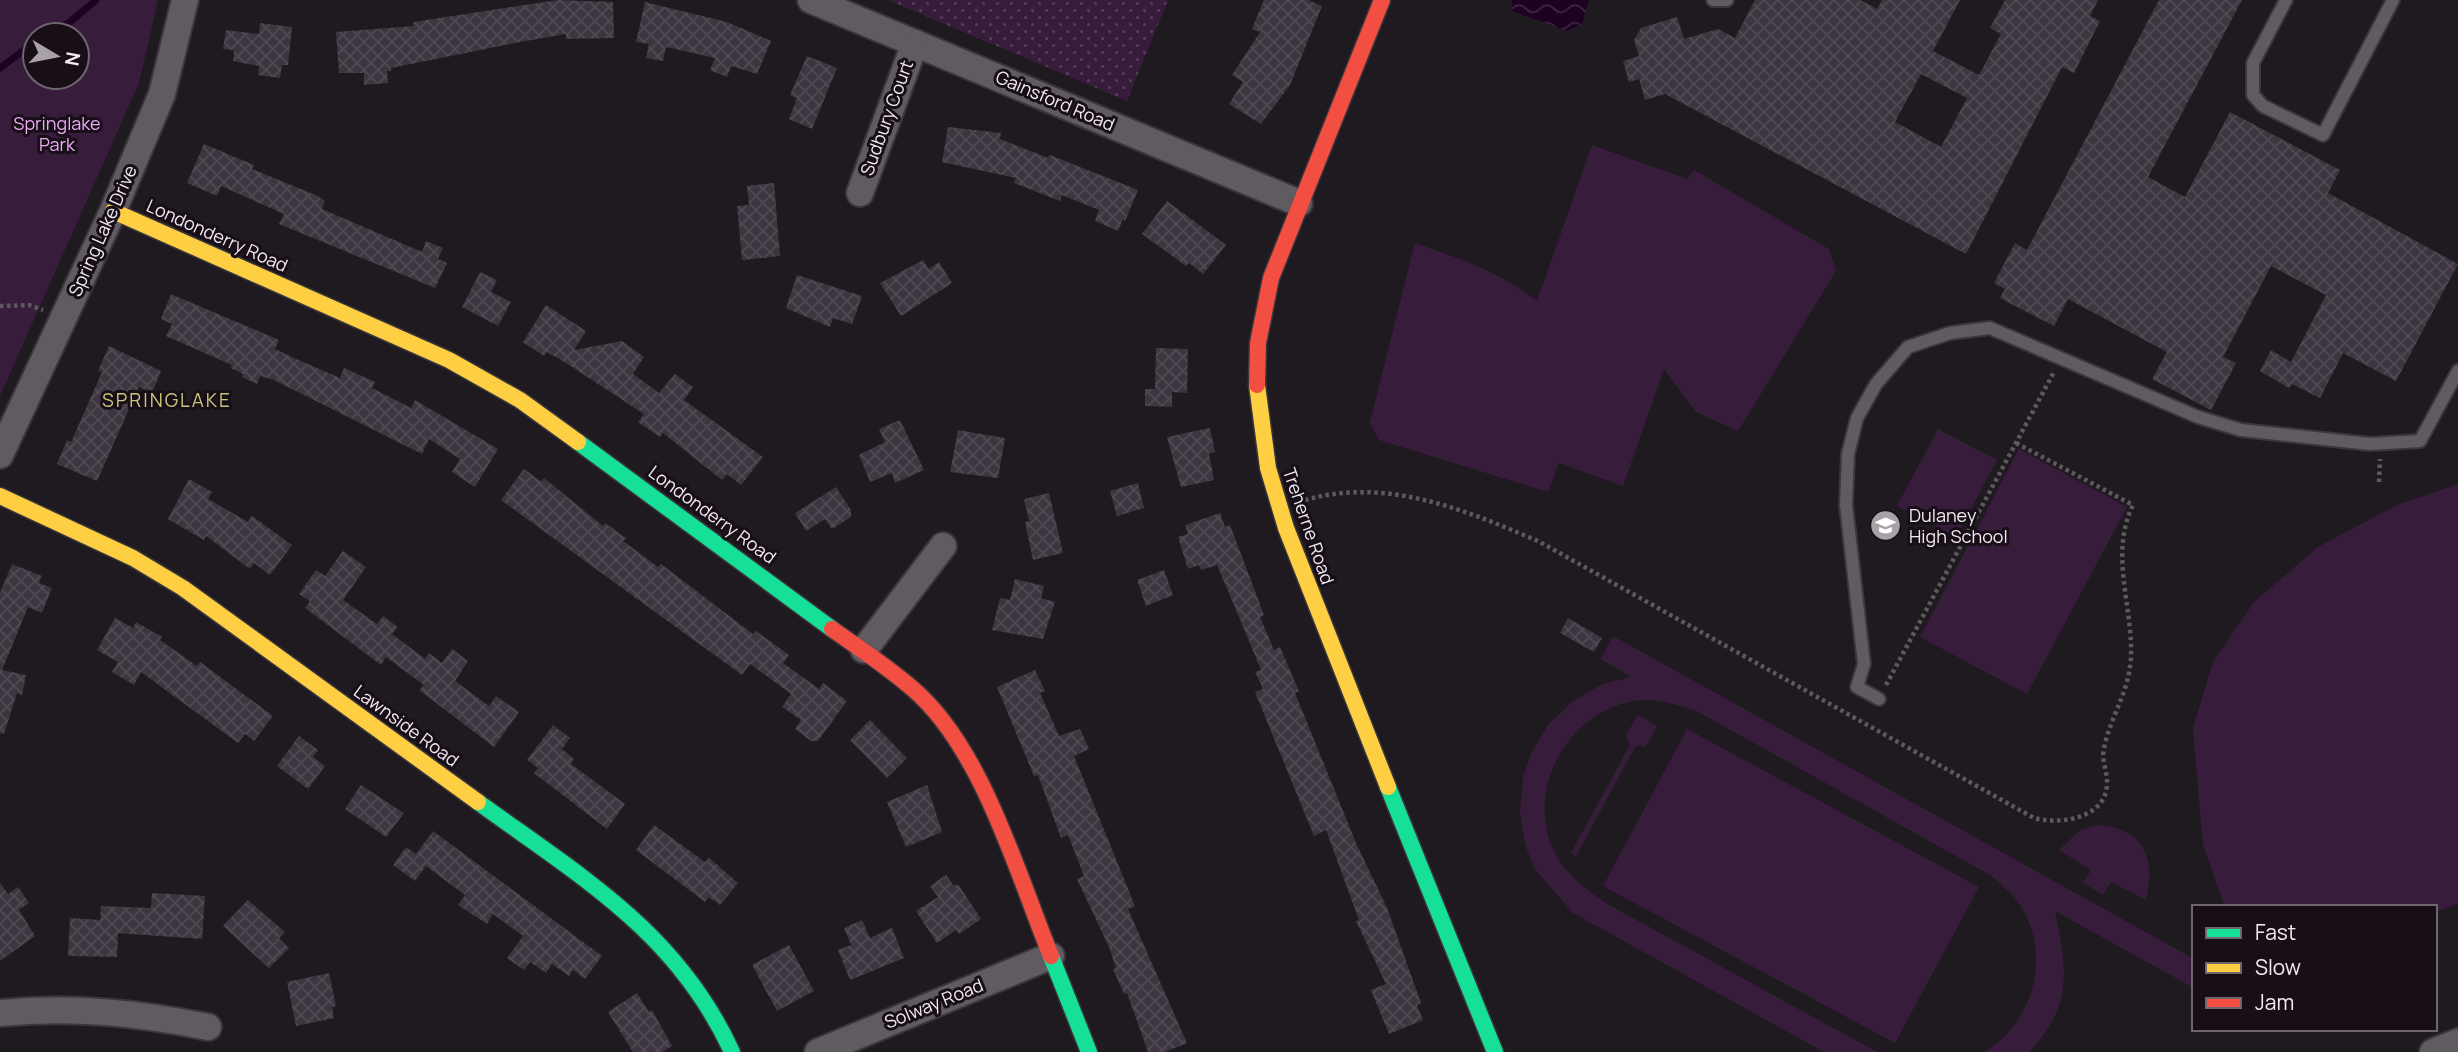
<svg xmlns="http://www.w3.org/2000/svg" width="2458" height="1052" font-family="Manrope,sans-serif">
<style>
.grass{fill:url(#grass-dots)}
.park{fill:#371d3b;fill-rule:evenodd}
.water{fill:url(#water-waves)}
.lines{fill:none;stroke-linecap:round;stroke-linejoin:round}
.stream{stroke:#1d0223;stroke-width:7}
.building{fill:url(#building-cross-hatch);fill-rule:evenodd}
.lane-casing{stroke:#3a363b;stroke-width:16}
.street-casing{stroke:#3a363b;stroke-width:30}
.fast-casing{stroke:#3a363b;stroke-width:19}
.slow-casing{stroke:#3a363b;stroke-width:19}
.jam-casing{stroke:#3a363b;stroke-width:19}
.path{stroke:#5d595d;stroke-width:4.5;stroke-dasharray:3.5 3.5;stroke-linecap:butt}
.lane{stroke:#605b60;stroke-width:12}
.street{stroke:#605b60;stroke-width:26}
.fast{stroke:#16e098;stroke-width:16}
.slow{stroke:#ffcf43;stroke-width:16}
.jam{stroke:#f24e42;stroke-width:16}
.labels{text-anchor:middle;stroke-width:6;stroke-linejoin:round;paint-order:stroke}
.street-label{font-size:18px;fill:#f1eaf2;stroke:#170e18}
.park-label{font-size:18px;fill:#ebabf4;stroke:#170e18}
.poi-label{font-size:18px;fill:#f1eaf2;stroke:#170e18;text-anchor:start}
.neighbourhood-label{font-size:19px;letter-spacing:2px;fill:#c1c77a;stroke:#170e18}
</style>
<defs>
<pattern id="grass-dots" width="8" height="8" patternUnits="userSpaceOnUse" patternTransform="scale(1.75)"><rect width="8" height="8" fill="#371d3b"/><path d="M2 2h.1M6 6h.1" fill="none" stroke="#543e58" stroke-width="1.8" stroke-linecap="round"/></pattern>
<pattern id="water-waves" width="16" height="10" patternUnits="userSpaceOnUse" patternTransform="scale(1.75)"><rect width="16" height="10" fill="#1d0223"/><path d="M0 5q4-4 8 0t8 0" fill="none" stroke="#3e2743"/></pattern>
<pattern id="building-cross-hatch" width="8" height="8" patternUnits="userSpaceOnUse" patternTransform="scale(1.75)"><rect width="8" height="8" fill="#3d353f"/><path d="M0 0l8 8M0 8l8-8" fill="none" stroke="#504952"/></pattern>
</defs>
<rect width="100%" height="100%" fill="#1f1a1f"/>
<!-- grass -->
<path class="grass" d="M 888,0 L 1168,0 L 1127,101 Z"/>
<!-- park -->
<g class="park">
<path d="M 0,0 L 158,0 L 139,83 L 0,396 ZM 35,35 L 77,35 L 77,77 L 35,77 Z"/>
<path d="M 1592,145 L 1687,179 L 1694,170 L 1829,249 L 1836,271 L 1738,431 L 1696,412 L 1664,369 L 1623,486 L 1559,463 L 1548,492 L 1379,440 L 1370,423 L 1415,243 C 1459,258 1500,272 1537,301 Z"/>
<path d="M 1938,429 L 1997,460 L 1956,537 L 1897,506 Z"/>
<path d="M 2019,449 L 2127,507 L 2027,694 L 1920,637 Z"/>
<path d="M 2458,484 L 2458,904 L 2435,912 L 2435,907 L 2225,907 L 2203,845 L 2193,728 L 2213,662 L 2254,602 L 2318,547 L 2397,505 Z"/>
<path d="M 1613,636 L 2194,959 L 2194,988 L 2055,911 C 2066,968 2075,1004 2029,1052 L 1985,1052 C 2037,1020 2054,946 2014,897 C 2007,889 1998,882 1990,875 L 1695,710 C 1678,705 1660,699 1642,700 C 1576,705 1528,778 1550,842 C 1561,872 1586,890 1611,906 L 1877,1052 L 1824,1052 L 1573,913 L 1534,868 L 1525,844 L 1520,813 L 1523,778 L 1531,753 L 1548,725 L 1572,702 L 1602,684 L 1631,677 L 1601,659 Z"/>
<path d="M 1638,715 L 1657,726 L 1645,748 L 1639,745 L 1635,747 L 1576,856 L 1571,853 L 1630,745 L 1626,735 Z"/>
<path d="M 1687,729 L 1979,887 L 1895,1043 L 1603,886 Z"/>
<path d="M 2099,825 C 2145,829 2156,859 2146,900 L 2111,882 L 2103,895 L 2083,883 L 2091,870 L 2059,850 L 2080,830 Z"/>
</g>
<!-- water -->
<path class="water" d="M 1512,0 L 1589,0 L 1582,24 L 1567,31 L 1512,11 Z"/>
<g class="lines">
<!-- stream -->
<g class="stream">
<path d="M 46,35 L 70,22 L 96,0"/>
<path d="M 0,68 L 35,42"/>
</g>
</g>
<!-- building -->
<g class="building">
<path d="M 558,0 L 613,2 L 614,38 L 566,39 L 566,34 L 520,42 L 391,68 L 391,71 L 387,71 L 388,83 L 364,85 L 364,73 L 339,73 L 336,32 L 414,26 L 413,22 Z"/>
<path d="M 1264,0 L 1308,0 L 1322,6 L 1290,85 L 1261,124 L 1229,104 L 1243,82 L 1232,75 L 1260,32 L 1252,29 Z"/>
<path d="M 1755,0 L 1860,0 L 1877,9 L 1882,0 L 1960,0 L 1933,51 L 1979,75 L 2001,34 L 1990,28 L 2005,0 L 2098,0 L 2090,16 L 2100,21 L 2074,73 L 2062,67 L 1966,254 L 1665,94 L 1645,100 L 1639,79 L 1629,82 L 1623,61 L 1639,56 L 1634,40 L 1641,28 L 1677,17 L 1684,39 L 1718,29 L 1735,38 ZM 1921,74 L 1967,98 L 1941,147 L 1895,122 Z"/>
<path d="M 2159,0 L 2242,0 L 2148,177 L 2185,197 L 2230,112 L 2340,170 L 2328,193 L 2458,264 L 2396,381 L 2343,353 L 2320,398 L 2292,384 L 2289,388 L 2260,371 L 2271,350 L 2291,362 L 2326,295 L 2271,266 L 2223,357 L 2236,363 L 2211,410 L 2152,379 L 2167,352 L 2068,299 L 2054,326 L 2000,298 L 2005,289 L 1994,283 L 2015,243 L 2027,250 Z"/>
<path d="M 645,2 L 727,22 L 771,41 L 757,74 L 731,66 L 727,77 L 710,70 L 715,58 L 666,47 L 663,61 L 646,58 L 649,44 L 636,42 Z"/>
<path d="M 260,23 L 292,27 L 288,65 L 282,65 L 280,78 L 258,75 L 259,66 L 233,61 L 234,50 L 223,49 L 226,30 L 259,34 Z"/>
<path d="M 807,56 L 837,68 L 812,129 L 789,119 L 797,98 L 790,95 Z"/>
<path d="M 948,127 L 1001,133 L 1000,139 L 1048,158 L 1050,155 L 1138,190 L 1125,221 L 1123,219 L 1118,231 L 1095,221 L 1099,210 L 1062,195 L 1060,201 L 1014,183 L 1016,178 L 942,162 Z"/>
<path d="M 204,144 L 254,165 L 252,169 L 318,196 L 325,201 L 322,209 L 422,252 L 426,241 L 443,248 L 438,259 L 447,263 L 435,288 L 279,224 L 284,214 L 221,186 L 217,196 L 187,183 Z"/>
<path d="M 774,183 L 780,256 L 742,260 L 737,206 L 749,205 L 747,186 Z"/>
<path d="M 1167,201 L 1226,245 L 1203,274 L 1189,263 L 1186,266 L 1142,234 Z"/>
<path d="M 923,260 L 929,269 L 939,262 L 952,283 L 901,316 L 880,283 Z"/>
<path d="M 480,272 L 497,280 L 491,292 L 511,302 L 498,326 L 462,307 Z"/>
<path d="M 797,275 L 862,296 L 852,324 L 833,318 L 830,327 L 786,308 Z"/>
<path d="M 171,294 L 279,340 L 275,349 L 294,358 L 340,378 L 344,368 L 375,382 L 372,388 L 411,408 L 415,400 L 498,449 L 475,487 L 452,472 L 460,459 L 429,439 L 422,454 L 274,380 L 260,376 L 257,384 L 242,377 L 243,374 L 231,368 L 232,365 L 166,336 L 172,324 L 161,319 Z"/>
<path d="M 546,305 L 586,331 L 574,350 L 622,341 L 644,357 L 633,374 L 659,393 L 675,374 L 693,387 L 684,400 L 763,457 L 741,485 L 727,474 L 722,480 L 663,433 L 660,437 L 638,422 L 644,414 L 566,363 L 547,352 L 544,356 L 523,342 Z"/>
<path d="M 109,346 L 161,371 L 152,393 L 139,387 L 97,481 L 57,464 L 67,440 L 71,442 L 80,422 L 102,372 L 98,371 Z"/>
<path d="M 1156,348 L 1188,349 L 1187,393 L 1172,392 L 1172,407 L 1145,406 L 1145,389 L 1155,389 Z"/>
<path d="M 900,420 L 924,470 L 895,483 L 892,473 L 870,482 L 859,455 L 885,442 L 879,429 Z"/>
<path d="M 1210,428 L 1215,452 L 1209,453 L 1214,480 L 1181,487 L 1167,437 Z"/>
<path d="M 958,430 L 1005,438 L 998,478 L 950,472 Z"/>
<path d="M 524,469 L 542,482 L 544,478 L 603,526 L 605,523 L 626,538 L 623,541 L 658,567 L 661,564 L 753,634 L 756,631 L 789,655 L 783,663 L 819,689 L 823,683 L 847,701 L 818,741 L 811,741 L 795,729 L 801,720 L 782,707 L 791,694 L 750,664 L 742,675 L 501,500 Z"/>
<path d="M 189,479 L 212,492 L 208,499 L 248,522 L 252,516 L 292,545 L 270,575 L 254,563 L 250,569 L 206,536 L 204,540 L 168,519 Z"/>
<path d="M 1138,483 L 1144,508 L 1117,516 L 1110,491 Z"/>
<path d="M 836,487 L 851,510 L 851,517 L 832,529 L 825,519 L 806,531 L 795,513 Z"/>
<path d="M 1049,493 L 1063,553 L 1033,560 L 1025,522 L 1029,521 L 1024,499 Z"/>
<path d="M 1220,513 L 1225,527 L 1230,525 L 1264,615 L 1260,617 L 1274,650 L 1280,647 L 1299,691 L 1295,693 L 1356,843 L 1387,908 L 1421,1003 L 1417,1005 L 1423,1020 L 1389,1034 L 1371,990 L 1386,984 L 1356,921 L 1359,920 L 1326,830 L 1314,836 L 1255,692 L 1263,689 L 1255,672 L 1261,670 L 1242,624 L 1217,565 L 1201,570 L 1199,565 L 1188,569 L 1178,537 L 1188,534 L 1185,525 Z"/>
<path d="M 343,551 L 366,567 L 343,600 L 377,624 L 383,616 L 398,627 L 392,634 L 425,659 L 429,653 L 442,663 L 452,649 L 468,661 L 455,681 L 489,706 L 496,696 L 519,712 L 494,747 L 419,690 L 424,685 L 386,657 L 381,665 L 305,608 L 310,601 L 299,594 L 316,570 L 325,576 Z"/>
<path d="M 12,564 L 42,576 L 39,583 L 52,588 L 42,613 L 28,607 L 2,670 L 26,675 L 22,695 L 17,693 L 4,734 L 0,733 L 0,593 Z"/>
<path d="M 1164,570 L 1173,595 L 1146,606 L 1137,580 Z"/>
<path d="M 1015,579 L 1044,586 L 1041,598 L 1055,602 L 1043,639 L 992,630 L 1000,598 L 1010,600 Z"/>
<path d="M 115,618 L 133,628 L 136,622 L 162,637 L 160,640 L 197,666 L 200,662 L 273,716 L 254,741 L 245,734 L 238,743 L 141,672 L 134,685 L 112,672 L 118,662 L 97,650 Z"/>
<path d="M 1568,618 L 1602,638 L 1594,652 L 1560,633 Z"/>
<path d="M 1035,670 L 1045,691 L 1040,693 L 1059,736 L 1080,729 L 1089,749 L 1074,756 L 1135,906 L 1128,909 L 1187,1043 L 1165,1052 L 1148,1052 L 1127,993 L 1124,994 L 1113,969 L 1116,968 L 1109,947 L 1077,879 L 1084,876 L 1068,835 L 1061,838 L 1038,775 L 1034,776 L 997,687 Z"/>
<path d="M 870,720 L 907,758 L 887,778 L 850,740 Z"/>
<path d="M 553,725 L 570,738 L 562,749 L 574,759 L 571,764 L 625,804 L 607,829 L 534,773 L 538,768 L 527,760 Z"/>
<path d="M 299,736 L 318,750 L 313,757 L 325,766 L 308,789 L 277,766 Z"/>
<path d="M 361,785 L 404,813 L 386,837 L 345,809 Z"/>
<path d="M 927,785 L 942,832 L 906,847 L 887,802 Z"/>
<path d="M 654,825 L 705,862 L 709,858 L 738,883 L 720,905 L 709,897 L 705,902 L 636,850 Z"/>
<path d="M 433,831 L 602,956 L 585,979 L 573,970 L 569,976 L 552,964 L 546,973 L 530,962 L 524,970 L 507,958 L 523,936 L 493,914 L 487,924 L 458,905 L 465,895 L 426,866 L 415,881 L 393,865 L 406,847 L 416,854 Z"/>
<path d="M 946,875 L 954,886 L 958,884 L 981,919 L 959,934 L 956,930 L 937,943 L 916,911 L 938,897 L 930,886 Z"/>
<path d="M 0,883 L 8,894 L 18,887 L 29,903 L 19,910 L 35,936 L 0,961 Z"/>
<path d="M 152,893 L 205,896 L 202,939 L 118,933 L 117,957 L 68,956 L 70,918 L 100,920 L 101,906 L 151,908 Z"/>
<path d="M 248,900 L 285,932 L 279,938 L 289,948 L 269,968 L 223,926 Z"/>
<path d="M 862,920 L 870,938 L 892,928 L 904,958 L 850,980 L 838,950 L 851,945 L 844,928 Z"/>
<path d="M 789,945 L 814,991 L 777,1011 L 752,965 Z"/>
<path d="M 329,973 L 336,1006 L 332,1007 L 334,1018 L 296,1026 L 287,982 Z"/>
<path d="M 637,993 L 649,1012 L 652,1010 L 672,1046 L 662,1052 L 633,1052 L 608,1012 Z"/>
</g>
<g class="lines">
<defs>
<g id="lane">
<path d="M 1713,0 L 1727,0"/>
<path d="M 2286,0 L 2253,63 L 2253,95 L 2263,106 L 2323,135 L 2393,0"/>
<path d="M 1879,699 L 1857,687 L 1864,664 L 1846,505 L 1848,454 L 1857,418 L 1876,384 L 1908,347 L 1950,333 L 1990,328 L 2198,417 L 2241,430 L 2370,444 L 2420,441 L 2458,371"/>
</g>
<g id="street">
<path d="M 811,0 L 1299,203"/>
<path d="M 860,193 L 915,43"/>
<path d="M 0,455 L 113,211 L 162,94 L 185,0"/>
<path d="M 864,650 L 943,546"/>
<path d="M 0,1013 C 72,1006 138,1013 208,1027"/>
<path d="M 818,1052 L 1051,956"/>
<path d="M 2433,1052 L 2458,1042"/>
</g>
<g id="fast">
<path d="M 578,442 L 832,629"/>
<path d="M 1388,787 L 1495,1052"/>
<path d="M 478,802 C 581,877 677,932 732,1052"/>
<path d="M 1051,956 L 1089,1052"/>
</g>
<g id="slow">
<path d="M 113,211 L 449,360 L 520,400 L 578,442"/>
<path d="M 1257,385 L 1268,468 L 1286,528 L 1388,787"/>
<path d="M 0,496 L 133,558 L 183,588 L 478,802"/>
</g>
<g id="jam">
<path d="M 1257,385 L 1258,343 L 1271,278 L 1382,0"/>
<path d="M 832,629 C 859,648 888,667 913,689 C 982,748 1017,873 1051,956"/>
</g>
</defs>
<!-- lane casing -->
<use href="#lane" class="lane-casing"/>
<!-- street casing -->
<use href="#street" class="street-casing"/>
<!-- fast casing -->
<use href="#fast" class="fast-casing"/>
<!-- slow casing -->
<use href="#slow" class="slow-casing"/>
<!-- jam casing -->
<use href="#jam" class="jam-casing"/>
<!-- path -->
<g class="path">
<path d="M 0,306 L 29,305 L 43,310"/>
<path d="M 2379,482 L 2380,459"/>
<path d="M 1305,500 C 1386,477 1463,509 1538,541 L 2034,818 C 2059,825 2105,819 2107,785 C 2108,772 2101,761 2104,748 C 2111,715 2129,693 2131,657 C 2133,606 2109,554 2133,505 L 2016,443"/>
<path d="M 1886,685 L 2054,372"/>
</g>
<!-- lane -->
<use href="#lane" class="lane"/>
<!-- street -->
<use href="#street" class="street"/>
<!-- fast -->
<use href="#fast" class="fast"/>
<!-- slow -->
<use href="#slow" class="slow"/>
<!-- jam -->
<use href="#jam" class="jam"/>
</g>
<!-- icons -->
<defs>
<symbol id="school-disc" viewBox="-11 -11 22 22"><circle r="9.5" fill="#a8a1a8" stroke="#170e18"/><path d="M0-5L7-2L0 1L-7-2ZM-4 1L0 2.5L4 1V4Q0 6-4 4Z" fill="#fff"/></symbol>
</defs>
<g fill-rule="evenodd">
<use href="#school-disc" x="1868" y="508" width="35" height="35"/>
</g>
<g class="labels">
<!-- street labels -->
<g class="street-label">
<text transform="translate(1055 101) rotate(23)" y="6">Gainsford Road</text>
<text transform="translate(887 118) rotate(-70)" y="6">Sudbury Court</text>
<text transform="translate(103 231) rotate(-66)" y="6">Spring Lake Drive</text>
<text transform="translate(217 236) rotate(24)" y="6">Londonderry Road</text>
<text transform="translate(712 515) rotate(36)" y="6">Londonderry Road</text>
<text transform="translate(1308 526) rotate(71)" y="6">Treherne Road</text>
<text transform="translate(406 726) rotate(36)" y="6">Lawnside Road</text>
<text transform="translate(934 1004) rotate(-22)" y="6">Solway Road</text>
</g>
<!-- park labels -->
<g class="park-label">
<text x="57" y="130">Springlake<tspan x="57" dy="21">Park</tspan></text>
</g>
<!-- poi labels -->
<g class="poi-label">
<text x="1909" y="522">Dulaney<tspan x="1909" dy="21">High School</tspan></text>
</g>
<!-- neighbourhood labels -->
<g class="neighbourhood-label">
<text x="167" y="407">SPRINGLAKE</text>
</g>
</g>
<!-- legend -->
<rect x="2192" y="905" width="245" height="126" fill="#170e18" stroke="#6e666f" stroke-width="2"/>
<rect x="2206" y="928" width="35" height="10" fill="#16e098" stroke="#6e666f" stroke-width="2"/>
<text x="2255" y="940" font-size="21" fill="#f1eaf2">Fast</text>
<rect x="2206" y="963" width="35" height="10" fill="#ffcf43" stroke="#6e666f" stroke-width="2"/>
<text x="2255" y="975" font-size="21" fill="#f1eaf2">Slow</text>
<rect x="2206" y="998" width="35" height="10" fill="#f24e42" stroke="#6e666f" stroke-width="2"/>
<text x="2255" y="1010" font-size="21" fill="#f1eaf2">Jam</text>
<!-- north arrow -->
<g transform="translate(56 56) rotate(100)"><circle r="33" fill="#170e18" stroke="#6e666f" stroke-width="2"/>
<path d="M0-5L12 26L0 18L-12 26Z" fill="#a8a1a8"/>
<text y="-10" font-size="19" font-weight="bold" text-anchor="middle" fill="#f1eaf2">N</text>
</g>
</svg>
